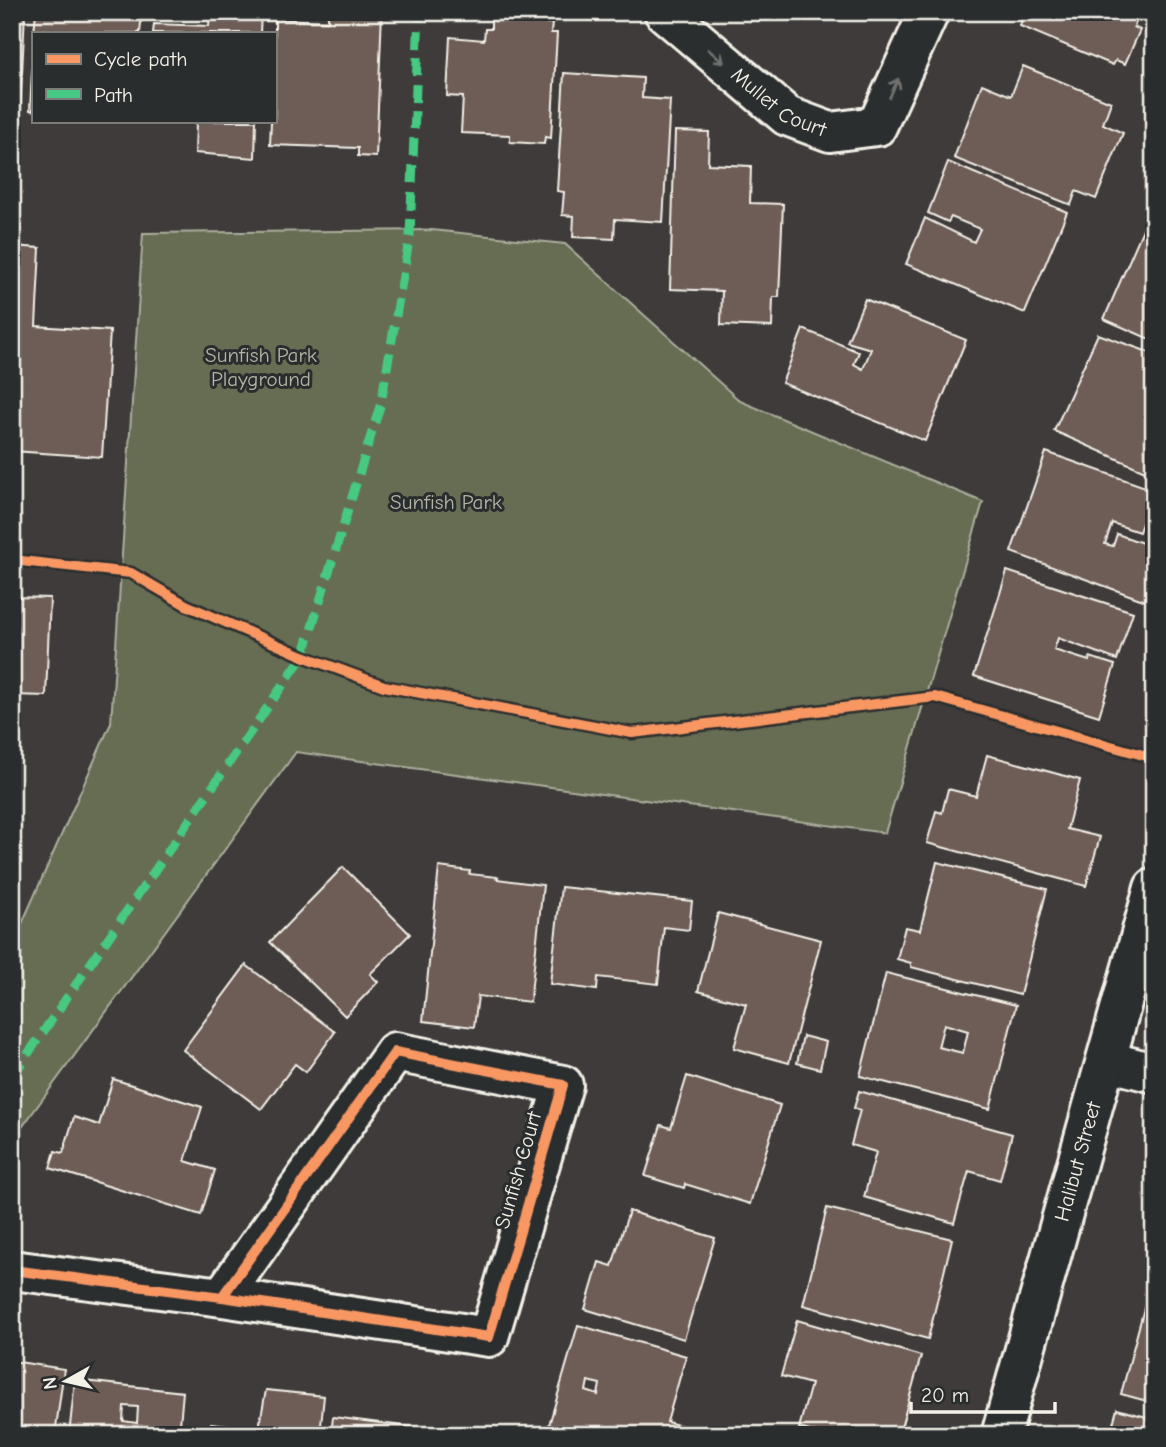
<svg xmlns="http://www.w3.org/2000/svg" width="1166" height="1447" font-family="'Comic Neue',sans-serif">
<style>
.green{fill:#666d53;stroke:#adaf9e;stroke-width:2}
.building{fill:#6e5c57;stroke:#f4f1e8;stroke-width:2;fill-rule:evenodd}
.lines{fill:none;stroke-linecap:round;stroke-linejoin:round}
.minor-casing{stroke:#f4f1e8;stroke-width:44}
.minor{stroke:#2a2d2e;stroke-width:38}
.quiet{stroke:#46c982;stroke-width:9;stroke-dasharray:18 9;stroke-linecap:butt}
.cycleway-casing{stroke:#2a2d2e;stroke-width:15}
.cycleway{stroke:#f99763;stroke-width:10}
.oneway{stroke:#71726f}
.labels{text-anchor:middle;stroke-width:6;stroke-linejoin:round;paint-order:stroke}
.street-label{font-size:21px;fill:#f4f1e8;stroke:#2a2d2e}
.park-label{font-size:21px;fill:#b4b6a5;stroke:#2a2d2e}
</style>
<rect width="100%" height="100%" fill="#3e3b3a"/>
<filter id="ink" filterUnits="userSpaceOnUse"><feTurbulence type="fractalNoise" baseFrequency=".0143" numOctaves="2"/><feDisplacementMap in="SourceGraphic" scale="14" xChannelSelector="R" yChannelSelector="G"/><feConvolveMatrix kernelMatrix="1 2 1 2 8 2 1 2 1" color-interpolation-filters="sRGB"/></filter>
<g filter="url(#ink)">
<!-- green -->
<path class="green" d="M 432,230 L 565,244 L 740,401 L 983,502 L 885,833 L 296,752 L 12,1141 L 12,946 L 111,723 L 143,233 Z"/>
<!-- building -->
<g class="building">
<path d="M 12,12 L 25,12 L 20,113 L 12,112 Z"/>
<path d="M 36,12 L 142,12 L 140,33 L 34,33 Z"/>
<path d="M 210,12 L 261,12 L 260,33 L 153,33 L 154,24 L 209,26 Z"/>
<path d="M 328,12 L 382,12 L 376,157 L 358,156 L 358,148 L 270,145 L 271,121 L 275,121 L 275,19 L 328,21 Z"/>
<path d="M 1015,12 L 1140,12 L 1134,27 L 1140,30 L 1125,64 L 1116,60 L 1113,65 L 1020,26 L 1022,20 L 1013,16 Z"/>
<path d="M 491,19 L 552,23 L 551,33 L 557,33 L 551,138 L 545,137 L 544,144 L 510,142 L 510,135 L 461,133 L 463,97 L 447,96 L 450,37 L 484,40 L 485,29 L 491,29 Z"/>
<path d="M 33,52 L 33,111 L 30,110 Z"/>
<path d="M 1023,66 L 1111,102 L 1103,124 L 1123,133 L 1096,199 L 1076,191 L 1071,205 L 954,158 L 982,84 L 1011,96 Z"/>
<path d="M 564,73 L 643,78 L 642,98 L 670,100 L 663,222 L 615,219 L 614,239 L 573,237 L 574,216 L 562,215 L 564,192 L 557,191 Z"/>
<path d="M 150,121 L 256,121 L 255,158 L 195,153 L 196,123 Z"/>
<path d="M 675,131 L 709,132 L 708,164 L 751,166 L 750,203 L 783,204 L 779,297 L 773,297 L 772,327 L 721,325 L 722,291 L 670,289 Z"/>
<path d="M 948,162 L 1067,212 L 1025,313 L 906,264 L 925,218 L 974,242 L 980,229 L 951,217 L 948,222 L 928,213 Z"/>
<path d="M 1146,222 L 1154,226 L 1154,341 L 1104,319 Z"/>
<path d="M 12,246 L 40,248 L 36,326 L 110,331 L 102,457 L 12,451 Z"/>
<path d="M 865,299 L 966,340 L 925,441 L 782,383 L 803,329 L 859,352 L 854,364 L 863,369 L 871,349 L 847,342 Z"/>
<path d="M 1098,334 L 1154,354 L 1154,475 L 1054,431 Z"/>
<path d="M 1046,452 L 1154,490 L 1139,532 L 1112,523 L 1105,544 L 1113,546 L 1117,534 L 1154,547 L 1154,604 L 1011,552 Z"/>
<path d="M 1007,571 L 1133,612 L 1117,660 L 1058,638 L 1054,650 L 1089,661 L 1090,657 L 1115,665 L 1099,716 L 974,676 Z"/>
<path d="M 12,597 L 50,598 L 46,696 L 12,695 Z"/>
<path d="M 987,755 L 1080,780 L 1067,829 L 1100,837 L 1086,886 L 927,843 L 936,811 L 942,813 L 948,789 L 976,796 Z"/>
<path d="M 937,862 L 1047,889 L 1020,995 L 911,967 L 911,963 L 897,959 L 905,927 L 920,930 Z"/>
<path d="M 343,867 L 410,934 L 370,974 L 378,982 L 345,1016 L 270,942 Z"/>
<path d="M 439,867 L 470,871 L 469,874 L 498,877 L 497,879 L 543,885 L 530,1002 L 478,996 L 474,1027 L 423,1021 Z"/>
<path d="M 561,887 L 692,901 L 689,930 L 664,927 L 658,984 L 598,977 L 597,990 L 550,984 Z"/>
<path d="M 718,913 L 821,940 L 789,1063 L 734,1048 L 746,1004 L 698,991 Z"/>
<path d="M 246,965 L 335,1032 L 306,1072 L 295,1064 L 261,1109 L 183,1050 Z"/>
<path d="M 886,973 L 1016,1005 L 990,1109 L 860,1076 ZM 944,1024 L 968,1031 L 963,1053 L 938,1047 Z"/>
<path d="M 803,1036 L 826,1042 L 820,1069 L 797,1063 Z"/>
<path d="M 687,1076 L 780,1105 L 750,1204 L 685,1184 L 684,1188 L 645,1176 L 661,1125 L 671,1128 Z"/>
<path d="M 113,1079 L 202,1107 L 185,1161 L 215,1170 L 201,1215 L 50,1168 L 55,1151 L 63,1153 L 74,1117 L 99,1125 Z"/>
<path d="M 859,1091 L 1012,1134 L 1000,1180 L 969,1171 L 954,1223 L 864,1197 L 876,1152 L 851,1145 L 860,1110 L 854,1108 Z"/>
<path d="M 827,1208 L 952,1239 L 928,1339 L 803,1305 Z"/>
<path d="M 629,1211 L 715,1238 L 684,1339 L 585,1309 L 599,1262 L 612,1266 Z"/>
<path d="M 1147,1297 L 1154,1298 L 1154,1403 L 1121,1394 Z"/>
<path d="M 797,1320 L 921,1356 L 899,1435 L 824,1435 L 799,1428 L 811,1384 L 781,1376 Z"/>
<path d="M 578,1325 L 686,1356 L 667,1422 L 682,1426 L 680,1435 L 582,1435 L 549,1425 ZM 588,1381 L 600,1384 L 598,1395 L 586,1391 Z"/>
<path d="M 12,1361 L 64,1369 L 55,1435 L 12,1435 Z"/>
<path d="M 75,1380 L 183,1392 L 179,1435 L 69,1435 ZM 124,1406 L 138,1407 L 137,1423 L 123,1421 Z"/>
<path d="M 266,1390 L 324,1396 L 320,1435 L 210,1435 L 211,1423 L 259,1428 Z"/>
<path d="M 1117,1409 L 1154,1419 L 1154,1435 L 1110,1435 Z"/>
<path d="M 333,1417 L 443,1431 L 442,1435 L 331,1435 Z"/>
</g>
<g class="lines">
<defs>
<g id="minor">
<path id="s1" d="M 664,12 L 787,116 L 830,132 L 877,126 L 929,12"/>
<path d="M 1107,1061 L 1154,1073"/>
<path d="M 12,1270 L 222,1297 L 489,1337 L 563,1085 L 395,1052 L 222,1297"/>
<path id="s2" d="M 1001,1435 L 1154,888"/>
</g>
</defs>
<!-- minor casing -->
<use href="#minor" class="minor-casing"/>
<!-- minor -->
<use href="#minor" class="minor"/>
<!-- quiet -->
<path class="quiet" d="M 12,1077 L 303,656 L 381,403 L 410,235 L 419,12"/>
<defs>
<g id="cycleway">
<path d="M 12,560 L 131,573 L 186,605 L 303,656 L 384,686 L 632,733 L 935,697 L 1154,758"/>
<path d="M 12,1270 L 222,1297 L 489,1337 L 563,1085 L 395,1052 L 222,1297"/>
</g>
</defs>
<!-- cycleway casing -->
<use href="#cycleway" class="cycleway-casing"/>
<!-- cycleway -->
<use href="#cycleway" class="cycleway"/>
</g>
<!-- one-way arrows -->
<defs><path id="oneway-shaft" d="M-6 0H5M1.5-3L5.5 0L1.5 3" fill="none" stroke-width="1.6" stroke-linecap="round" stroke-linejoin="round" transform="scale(1.75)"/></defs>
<g class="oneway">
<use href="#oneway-shaft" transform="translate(716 56) rotate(40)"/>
<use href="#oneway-shaft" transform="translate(894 88) rotate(-65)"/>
</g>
</g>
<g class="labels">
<!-- street labels -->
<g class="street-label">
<text dy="7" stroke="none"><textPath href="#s1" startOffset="147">Mullet Court</textPath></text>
<text dy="7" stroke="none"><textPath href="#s2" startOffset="284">Halibut Street</textPath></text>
<text transform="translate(518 1170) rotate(-74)" y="7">Sunfish Court</text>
</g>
<!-- park labels -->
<g class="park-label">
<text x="261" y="362">Sunfish Park<tspan x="261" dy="24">Playground</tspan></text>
<text x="446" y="509">Sunfish Park</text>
</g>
</g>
<!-- margin -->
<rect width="1166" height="1447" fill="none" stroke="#2a2d2e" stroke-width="42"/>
<rect x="21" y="21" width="1124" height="1405" fill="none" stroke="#f4f1e8" stroke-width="2.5" filter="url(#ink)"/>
<!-- legend -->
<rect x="32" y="32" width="245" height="91" fill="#2a2d2e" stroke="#7b7b78" stroke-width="2"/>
<rect x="46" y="54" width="35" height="10" fill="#f99763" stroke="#7b7b78" stroke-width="2"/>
<text x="94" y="66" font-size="21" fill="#f4f1e8">Cycle path</text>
<rect x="46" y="89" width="35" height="10" fill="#46c982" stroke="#7b7b78" stroke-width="2"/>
<text x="94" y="102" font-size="21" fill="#f4f1e8">Path</text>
<!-- north arrow -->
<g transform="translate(66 1381) rotate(262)" stroke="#2a2d2e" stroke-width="5" paint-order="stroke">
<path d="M0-5L12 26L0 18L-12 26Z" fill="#f4f1e8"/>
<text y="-10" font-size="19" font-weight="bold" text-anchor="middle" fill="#f4f1e8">N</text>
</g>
<!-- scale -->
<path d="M911 1402v10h144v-10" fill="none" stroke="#f4f1e8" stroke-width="3.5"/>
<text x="921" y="1402" font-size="21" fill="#f4f1e8" stroke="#2a2d2e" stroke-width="5" paint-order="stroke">20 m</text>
</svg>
